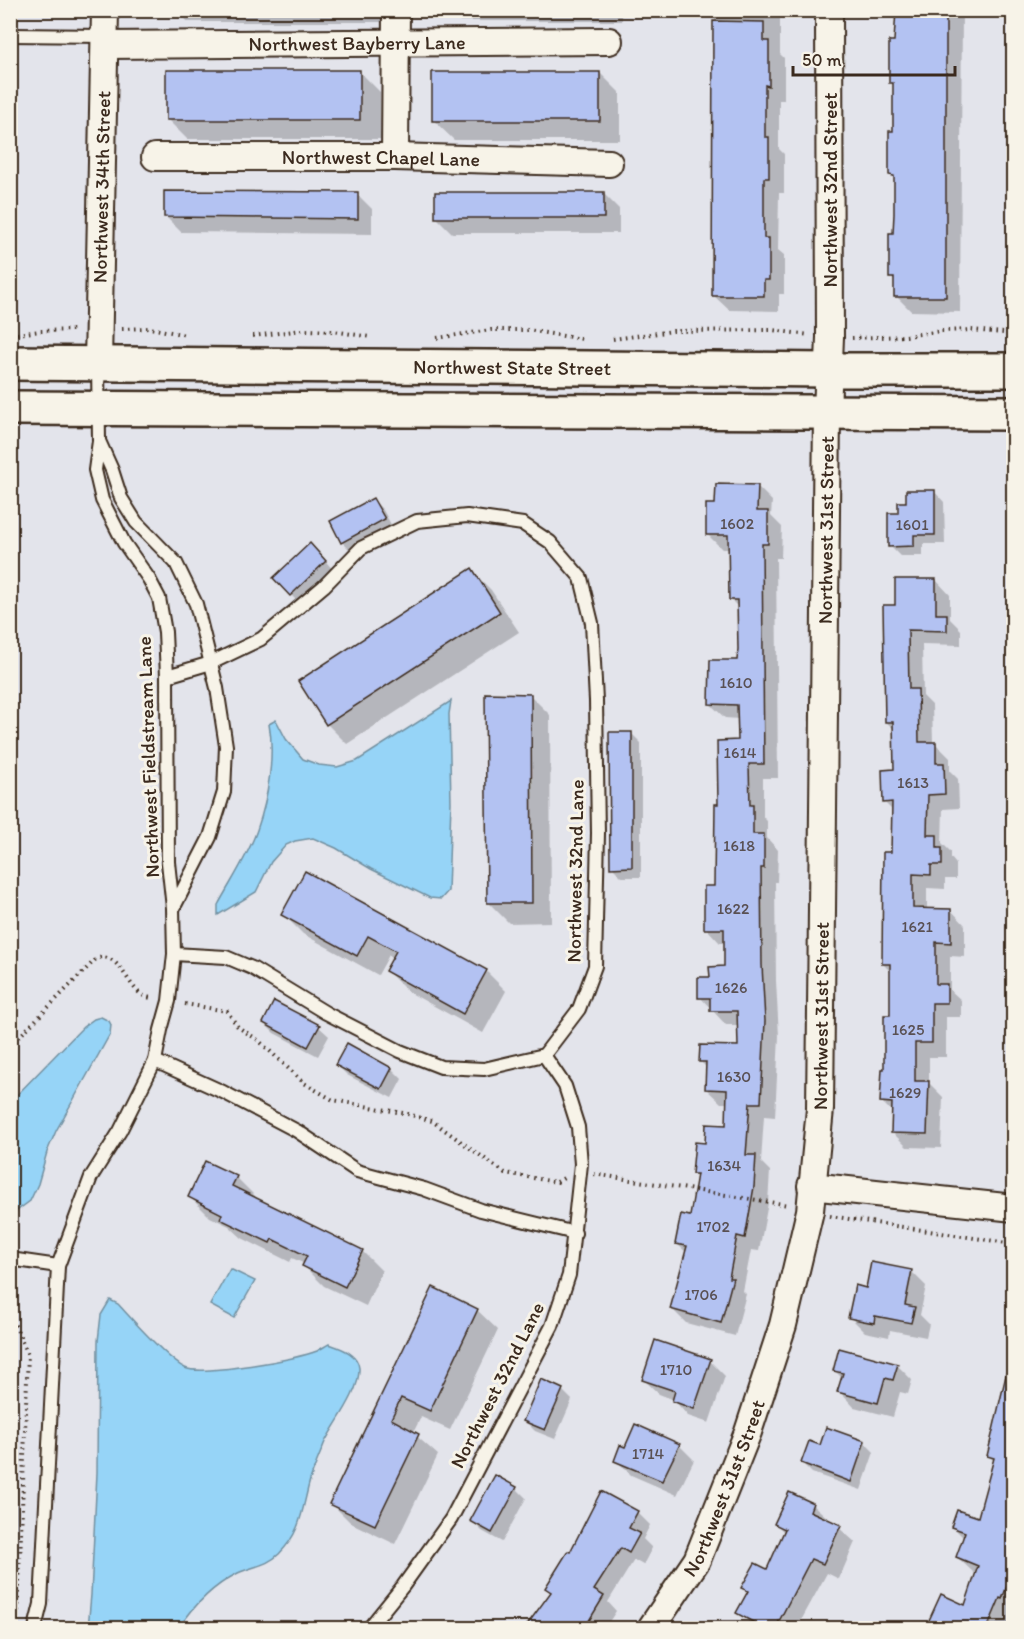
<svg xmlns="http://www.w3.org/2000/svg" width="1024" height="1639" font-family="Itim,sans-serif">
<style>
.water{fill:#96d4f7;stroke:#7290a0;stroke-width:1.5}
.shadow{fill:#0003}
.building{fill:#b3c2f2;stroke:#3b2a1e;stroke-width:1.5}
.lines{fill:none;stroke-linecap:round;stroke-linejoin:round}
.service-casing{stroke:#3b2a1e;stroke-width:16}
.minor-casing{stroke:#3b2a1e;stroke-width:30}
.secondary-casing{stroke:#3b2a1e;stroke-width:38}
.path{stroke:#3b2a1e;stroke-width:4;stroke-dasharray:1.5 4.5;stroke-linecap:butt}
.service{stroke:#f7f3e8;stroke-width:12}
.minor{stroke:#f7f3e8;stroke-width:26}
.secondary{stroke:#f7f3e8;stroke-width:33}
.labels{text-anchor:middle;stroke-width:6;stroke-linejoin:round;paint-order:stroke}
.number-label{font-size:16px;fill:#595053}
.street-label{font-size:20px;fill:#3b2a1e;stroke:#f7f3e8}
</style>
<rect width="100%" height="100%" fill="#e3e4eb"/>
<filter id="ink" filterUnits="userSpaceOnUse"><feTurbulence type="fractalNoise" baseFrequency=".0167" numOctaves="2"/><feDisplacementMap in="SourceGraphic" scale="12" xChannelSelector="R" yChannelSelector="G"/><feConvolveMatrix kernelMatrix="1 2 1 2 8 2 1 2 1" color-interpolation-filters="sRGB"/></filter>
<g filter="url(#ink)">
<!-- water -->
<g class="water">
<path d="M 451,701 L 449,714 L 451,802 L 448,891 L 441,899 L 430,898 L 371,869 L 336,848 L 313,838 L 295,841 L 286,845 L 271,862 L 256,892 L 218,915 L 218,905 C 231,881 248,856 257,830 C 268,799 275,756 269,724 L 276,720 L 286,739 L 303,759 L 319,765 L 337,767 L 357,761 Z"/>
<path d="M 101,1017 L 109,1021 L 111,1025 L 110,1034 L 56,1131 L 47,1152 L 38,1184 L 30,1201 L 11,1215 L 11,1101 L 83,1027 L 94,1019 Z"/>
<path d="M 230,1269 L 255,1281 L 234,1318 L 210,1305 Z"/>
<path d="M 110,1300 L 118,1304 C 132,1319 168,1360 185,1368 C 201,1376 299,1359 317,1351 C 321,1349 325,1346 329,1344 C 340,1348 358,1353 359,1368 C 360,1392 336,1421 325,1442 C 320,1454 314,1468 310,1480 C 302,1509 302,1531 279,1554 C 267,1566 253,1566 238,1573 C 213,1586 194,1605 179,1628 L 88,1628 L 91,1595 L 97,1473 L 98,1341 L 101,1315 Z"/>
</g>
<!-- shadow -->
<g class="shadow">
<path d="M 177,10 L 381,10 L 381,22 L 188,22 Z"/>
<path d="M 443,10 L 622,10 L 622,21 L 454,21 Z"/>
<path d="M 715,10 L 780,10 L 780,54 L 784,58 L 784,100 L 779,100 L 779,149 L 784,154 L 784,193 L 779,193 L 778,250 L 784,255 L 784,294 L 779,294 L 779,311 L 729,310 L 713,295 Z"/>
<path d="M 896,10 L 962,10 L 960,312 L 911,311 L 896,296 L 896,282 L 890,277 L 894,235 L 896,180 L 890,175 L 895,132 L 895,86 L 891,82 L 896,43 Z"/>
<path d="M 360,72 L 380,92 L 380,139 L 187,139 L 167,119 Z"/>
<path d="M 600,73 L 620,93 L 620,140 L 454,140 L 433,120 Z"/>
<path d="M 357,194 L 372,209 L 372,234 L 181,232 L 166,217 Z"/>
<path d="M 604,194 L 619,209 L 619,233 L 452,233 L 436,217 Z"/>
<path d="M 757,486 L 772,501 L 771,516 L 782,527 L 781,558 L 776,558 L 778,778 L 763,778 L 763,817 L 767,821 L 767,838 L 778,850 L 777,882 L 775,882 L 776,981 L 779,1036 L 775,1117 L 764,1116 L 761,1162 L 770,1171 L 768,1203 L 759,1251 L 751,1250 L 743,1291 L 746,1294 L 735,1336 L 686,1323 L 672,1309 L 687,1253 L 677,1244 L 691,1218 L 698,1178 L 694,1173 L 706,1145 L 728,1127 L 728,1103 L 721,1103 L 706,1089 L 707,1068 L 700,1061 L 740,1048 L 739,1025 L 726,1025 L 700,997 L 711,978 L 726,968 L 726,943 L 720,943 L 706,928 L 716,888 L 719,806 L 740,742 L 739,719 L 725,718 L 710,704 L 738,662 L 739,633 L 739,608 L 731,600 L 729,549 L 722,549 L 707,534 L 717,506 Z"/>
<path d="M 934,491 L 944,502 L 945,544 L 923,544 L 923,556 L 900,556 L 890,546 L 900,514 L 907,504 Z"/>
<path d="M 373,500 L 383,510 L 394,530 L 352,552 L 342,542 Z"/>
<path d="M 320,555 L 335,572 L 301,605 L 291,595 Z"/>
<path d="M 471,570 L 491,590 L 519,632 L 347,744 L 327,724 Z"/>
<path d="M 936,580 L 950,595 L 950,619 L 961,630 L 961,645 L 922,644 L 923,696 L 932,705 L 933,743 L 935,743 L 950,758 L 950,771 L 958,779 L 959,808 L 943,809 L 942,843 L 951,852 L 951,858 L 956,864 L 956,879 L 945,879 L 945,889 L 927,888 L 927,910 L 951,910 L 965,925 L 965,957 L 950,956 L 950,990 L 961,1000 L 961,1017 L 946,1017 L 946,1057 L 929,1057 L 929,1083 L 943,1097 L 941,1148 L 907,1147 L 892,1132 L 893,1113 L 882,1102 L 891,1016 L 891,972 L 883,964 L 893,854 L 893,811 L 884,802 L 896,771 L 895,730 L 886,722 L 896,606 Z"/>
<path d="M 530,695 L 550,715 L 551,922 L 509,923 L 489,903 Z"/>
<path d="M 631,733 L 641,743 L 641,877 L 622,877 L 612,867 Z"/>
<path d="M 306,873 L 486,971 L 506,991 L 483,1033 L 407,991 L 387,971 L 394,958 L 389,955 L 378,975 L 303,934 L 283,914 Z"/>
<path d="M 264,1023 L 319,1027 L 329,1036 L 318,1056 L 274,1033 Z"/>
<path d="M 337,1065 L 392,1069 L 402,1079 L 392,1098 L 347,1075 Z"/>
<path d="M 236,1177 L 256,1197 L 255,1199 L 362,1251 L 382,1271 L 366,1306 L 324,1286 L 304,1266 L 305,1264 L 292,1258 L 290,1262 L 242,1238 L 229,1226 L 210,1217 L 190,1197 Z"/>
<path d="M 911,1271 L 926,1286 L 920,1315 L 929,1324 L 926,1337 L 890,1330 L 889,1337 L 865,1332 L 850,1317 L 867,1290 Z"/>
<path d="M 433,1289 L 477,1310 L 498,1330 L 450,1430 L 421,1417 L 413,1433 L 438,1455 L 395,1544 L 351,1523 L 331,1503 Z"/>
<path d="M 710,1361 L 725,1376 L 709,1423 L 688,1416 L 674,1400 L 659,1394 L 643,1379 Z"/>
<path d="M 897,1365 L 912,1380 L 908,1394 L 900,1392 L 893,1417 L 854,1407 L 839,1391 L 843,1379 L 834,1370 Z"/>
<path d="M 562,1390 L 572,1400 L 555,1439 L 535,1431 L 525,1421 Z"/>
<path d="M 1014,1402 L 1014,1617 L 1008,1628 L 927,1628 L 965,1607 L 977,1574 L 973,1572 L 957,1557 L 964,1538 L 953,1527 L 979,1519 L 995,1462 L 988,1455 Z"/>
<path d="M 864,1442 L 874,1452 L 861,1490 L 812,1473 L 802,1463 L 821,1447 Z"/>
<path d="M 679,1445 L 694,1460 L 677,1495 L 631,1475 L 616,1460 L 626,1449 Z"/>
<path d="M 10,1474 L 18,1482 L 17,1530 L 10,1529 Z"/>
<path d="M 516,1488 L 526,1498 L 502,1542 L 482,1531 L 472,1521 Z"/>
<path d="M 812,1504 L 855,1542 L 839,1579 L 827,1573 L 797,1628 L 755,1628 L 738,1612 L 748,1593 L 743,1588 L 768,1571 L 785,1533 L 776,1524 Z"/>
<path d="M 637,1512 L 650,1525 L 643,1539 L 652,1548 L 643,1565 L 634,1560 L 608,1602 L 616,1611 L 605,1628 L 599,1626 L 597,1628 L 526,1628 L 552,1593 L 546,1588 Z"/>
<path d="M 10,1561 L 15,1565 L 13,1613 L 10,1613 Z"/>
<path d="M 219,1623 L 227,1628 L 215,1628 Z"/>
</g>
<!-- building -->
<g class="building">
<path d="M 896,10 L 946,10 L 946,297 L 894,297 L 894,278 L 889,278 L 889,233 L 893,233 L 894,214 L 894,176 L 889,175 L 889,131 L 893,131 L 893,83 L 889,83 L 889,41 L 894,41 Z"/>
<path d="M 713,21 L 764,22 L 764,41 L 769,41 L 769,86 L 765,85 L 765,137 L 769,137 L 769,178 L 764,178 L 764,238 L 769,238 L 769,280 L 764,280 L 764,296 L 712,296 Z"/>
<rect x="166" y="70" width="194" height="50"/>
<rect x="432" y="72" width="168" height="49"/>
<path d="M 164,191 L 358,192 L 358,219 L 164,217 Z"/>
<rect x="435" y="192" width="169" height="26"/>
<path d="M 716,484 L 758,485 L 757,511 L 768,511 L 768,544 L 762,544 L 764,764 L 749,764 L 750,805 L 753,805 L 753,834 L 764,834 L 764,868 L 761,868 L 762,965 L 765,1021 L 761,1103 L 750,1103 L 746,1155 L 756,1155 L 754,1187 L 745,1238 L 737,1236 L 729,1278 L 733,1278 L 721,1323 L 670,1309 L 687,1246 L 675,1244 L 681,1214 L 690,1216 L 697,1174 L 692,1174 L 695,1142 L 705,1143 L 706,1124 L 726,1125 L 727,1090 L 705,1089 L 706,1062 L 699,1062 L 700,1045 L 738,1046 L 737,1011 L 710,1011 L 710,998 L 698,998 L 698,977 L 710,977 L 709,967 L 724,966 L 724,929 L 704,929 L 704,886 L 714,886 L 715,804 L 718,804 L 717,741 L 738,740 L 737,705 L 709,704 L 710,660 L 737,660 L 738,649 L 737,600 L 729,600 L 728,535 L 706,535 L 706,504 L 715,504 Z"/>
<path d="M 906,490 L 935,490 L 935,535 L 914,535 L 914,546 L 888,547 L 888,513 L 898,513 L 898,502 L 906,502 Z"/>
<path d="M 373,498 L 385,519 L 341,543 L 330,521 Z"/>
<path d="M 310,543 L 326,561 L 290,596 L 273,578 Z"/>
<path d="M 472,568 L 500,612 L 326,725 L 298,681 Z"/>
<path d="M 895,579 L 936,579 L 936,614 L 947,614 L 947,631 L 908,630 L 909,689 L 918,689 L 919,742 L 936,742 L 936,763 L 944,763 L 945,794 L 928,795 L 927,835 L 937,835 L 937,848 L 942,848 L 942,865 L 931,865 L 931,875 L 913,874 L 913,908 L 951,909 L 951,943 L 936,942 L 936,984 L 947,984 L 947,1003 L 932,1003 L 932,1043 L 915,1043 L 915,1081 L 929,1081 L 927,1134 L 891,1133 L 892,1103 L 880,1102 L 882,1069 L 884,1069 L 884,1015 L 890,1015 L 890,964 L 882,964 L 883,852 L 891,852 L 892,802 L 883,803 L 882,770 L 894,769 L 893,722 L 885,722 L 883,605 L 895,605 Z"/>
<path d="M 485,693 L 531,694 L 532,903 L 487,903 Z"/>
<path d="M 609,732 L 632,732 L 632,867 L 610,868 Z"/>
<path d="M 305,871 L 487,970 L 463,1014 L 385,971 L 396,951 L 368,936 L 357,956 L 281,915 Z"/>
<path d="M 274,1001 L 320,1025 L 308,1047 L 263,1023 Z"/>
<path d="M 347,1043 L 392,1068 L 381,1089 L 335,1065 Z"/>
<path d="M 205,1161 L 237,1176 L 232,1186 L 363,1250 L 345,1287 L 302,1266 L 307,1256 L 272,1239 L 270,1243 L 220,1219 L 222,1214 L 188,1197 Z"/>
<path d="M 871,1262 L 912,1270 L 905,1305 L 915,1307 L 911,1323 L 875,1316 L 874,1323 L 848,1318 L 855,1285 L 866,1288 Z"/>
<path d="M 433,1287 L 478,1309 L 430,1411 L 401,1398 L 391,1419 L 419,1434 L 375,1525 L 329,1504 Z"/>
<path d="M 655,1340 L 711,1359 L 694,1409 L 672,1401 L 675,1391 L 642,1380 Z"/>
<path d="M 839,1348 L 898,1364 L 893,1380 L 885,1378 L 878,1403 L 837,1392 L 843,1373 L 833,1371 Z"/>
<path d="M 1007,1371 L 1014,1371 L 1014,1568 L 1002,1599 L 1000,1598 L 987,1629 L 925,1629 L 941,1594 L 965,1605 L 978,1566 L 956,1557 L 965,1532 L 951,1527 L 957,1510 L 978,1517 L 994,1458 L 987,1456 Z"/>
<path d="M 541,1379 L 563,1389 L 545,1430 L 523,1421 Z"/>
<path d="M 635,1424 L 680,1444 L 662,1481 L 614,1461 L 620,1445 L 625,1447 Z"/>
<path d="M 826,1427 L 865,1441 L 851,1482 L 801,1463 L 809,1441 L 820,1445 Z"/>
<path d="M 495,1475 L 517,1487 L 492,1533 L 470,1521 Z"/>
<path d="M 601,1491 L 638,1511 L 629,1528 L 640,1533 L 629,1553 L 621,1548 L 594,1590 L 604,1596 L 584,1629 L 524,1629 L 551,1592 L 545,1588 L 568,1551 L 570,1552 Z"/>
<path d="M 789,1492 L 813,1503 L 810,1511 L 841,1525 L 823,1564 L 811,1559 L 775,1629 L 766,1629 L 736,1613 L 748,1591 L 741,1588 L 755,1563 L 767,1569 L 785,1529 L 774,1524 Z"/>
</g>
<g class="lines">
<defs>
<g id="service">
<path d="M 10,35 L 105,36"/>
<path d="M 99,441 L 112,470 L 121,498 L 136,522 L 176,563 L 196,604 L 217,688 L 226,746 L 224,792 L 210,837 L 174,907"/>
<path d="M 167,676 L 211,663 L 261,639 L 324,586 L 361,548 L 417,521 L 467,516 L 523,524 L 550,542 L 581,578 L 592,623 L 596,701 L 598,833 L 595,966 L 579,1009 L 544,1055 L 565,1086 L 578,1127 L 581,1164 L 569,1275 L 552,1326 L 451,1519 L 403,1586 L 369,1628"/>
<path d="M 174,954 L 226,957 L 252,968 L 326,1013 L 400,1051 L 441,1067 L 484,1069 L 544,1055"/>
<path d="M 155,1061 L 223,1092 L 297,1131 L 357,1171 L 424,1189 L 481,1210 L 575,1233"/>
<path d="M 10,1259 L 58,1266"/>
<path d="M 35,1628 L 41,1604 L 58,1266 L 91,1177 L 120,1131 L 155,1061 L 161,1030 L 169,1001 L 174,954 L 173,908 L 168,862 L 167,676 L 165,632 L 159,598 L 149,579 L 124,543 L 102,500 L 95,470 L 99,441 L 98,365"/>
</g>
<g id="minor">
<path id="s1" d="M 105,45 L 609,41"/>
<path id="s2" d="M 155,157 L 395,157 L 609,163"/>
<path d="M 395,157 L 396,10"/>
<path id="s3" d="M 98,363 L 105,10"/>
<path d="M 811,1186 L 1014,1208"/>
<path id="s4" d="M 651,1628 L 697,1560 L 748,1432 L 783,1325 L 810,1211 L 820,1109 L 827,412 L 830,337 L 829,10"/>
</g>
<g id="secondary">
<path id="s5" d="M 10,363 L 829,370 L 1014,370"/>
<path d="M 10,408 L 1014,413"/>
</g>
</defs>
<!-- service casing -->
<use href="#service" class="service-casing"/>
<!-- minor casing -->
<use href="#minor" class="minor-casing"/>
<!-- secondary casing -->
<use href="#secondary" class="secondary-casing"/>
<!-- path -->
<g class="path">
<path d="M 122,329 L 150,328 L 186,335"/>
<path d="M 17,334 L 40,331 L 75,330"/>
<path d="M 253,336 L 303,330 L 333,331 L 370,337"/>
<path d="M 437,338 L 491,330 L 528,330 L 582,339"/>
<path d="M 852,338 L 906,336 L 941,331 L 971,330 L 1014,334"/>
<path d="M 613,339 L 673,331 L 772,330 L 809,335"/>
<path d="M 185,1004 L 227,1011 L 238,1027 L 258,1040 L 304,1083 L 333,1100 L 408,1114 L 432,1121 L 505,1173 L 550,1181 L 557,1182 L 564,1178"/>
<path d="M 10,1046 L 96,959 C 119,949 127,988 144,996 C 145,997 153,998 154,999"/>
<path d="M 594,1174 L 788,1205"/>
<path d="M 830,1216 L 1014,1244"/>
<path d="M 10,1314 L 28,1354 L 18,1611 L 15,1628"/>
</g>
<!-- service -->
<use href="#service" class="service"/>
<!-- minor -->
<use href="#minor" class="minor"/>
<!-- secondary -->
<use href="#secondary" class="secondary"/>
</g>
</g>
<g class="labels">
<!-- number labels -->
<g class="number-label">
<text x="737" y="529">1602</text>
<text x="912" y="530">1601</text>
<text x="736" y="688">1610</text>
<text x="740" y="758">1614</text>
<text x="913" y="788">1613</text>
<text x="739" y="851">1618</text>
<text x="733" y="914">1622</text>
<text x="917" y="932">1621</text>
<text x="731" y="993">1626</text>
<text x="908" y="1035">1625</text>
<text x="734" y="1082">1630</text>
<text x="905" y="1098">1629</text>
<text x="724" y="1171">1634</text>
<text x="713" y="1232">1702</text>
<text x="701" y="1300">1706</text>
<text x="676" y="1375">1710</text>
<text x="648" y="1459">1714</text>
</g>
<!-- street labels -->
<g class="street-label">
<text dy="7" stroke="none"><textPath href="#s1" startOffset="252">Northwest Bayberry Lane</textPath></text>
<text dy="7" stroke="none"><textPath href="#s2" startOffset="226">Northwest Chapel Lane</textPath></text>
<text dy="7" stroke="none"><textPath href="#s3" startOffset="176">Northwest 34th Street</textPath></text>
<text transform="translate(830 190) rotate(-90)" y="7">Northwest 32nd Street</text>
<text dy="7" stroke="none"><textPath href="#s5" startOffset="502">Northwest State Street</textPath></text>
<text dy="7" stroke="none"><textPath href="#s4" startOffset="1131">Northwest 31st Street</textPath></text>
<text transform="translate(148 757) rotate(-92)" y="7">Northwest Fieldstream Lane</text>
<text transform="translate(575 871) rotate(-89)" y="7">Northwest 32nd Lane</text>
<text dy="7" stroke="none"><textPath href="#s4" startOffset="645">Northwest 31st Street</textPath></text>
<text transform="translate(497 1385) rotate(-63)" y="7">Northwest 32nd Lane</text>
<text dy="7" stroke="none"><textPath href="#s4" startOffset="159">Northwest 31st Street</textPath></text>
</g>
</g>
<!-- margin -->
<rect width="1024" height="1639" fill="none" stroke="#f7f3e8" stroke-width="36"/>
<rect x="18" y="18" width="988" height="1603" fill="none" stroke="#3b2a1e" stroke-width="2" filter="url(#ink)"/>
<!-- scale -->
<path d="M793 66v9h162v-9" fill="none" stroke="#3b2a1e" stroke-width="3"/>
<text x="802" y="66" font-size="18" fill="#3b2a1e" stroke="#f7f3e8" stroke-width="4.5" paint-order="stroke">50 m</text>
</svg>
